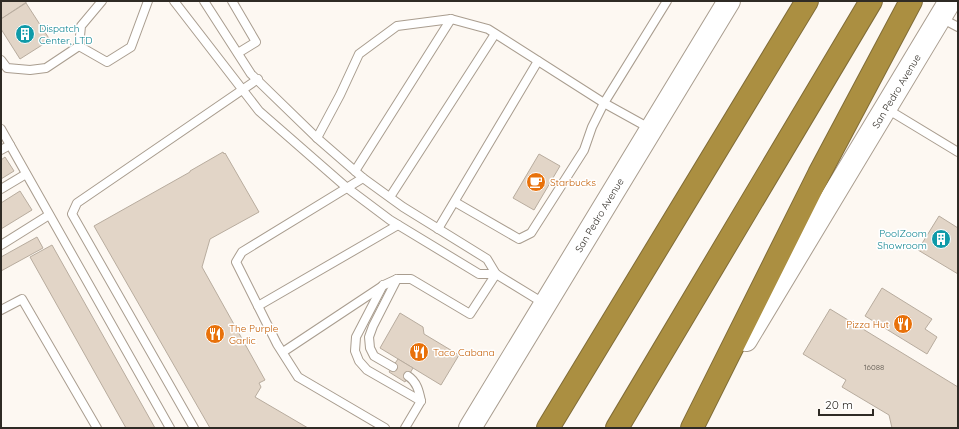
<svg xmlns="http://www.w3.org/2000/svg" width="959" height="429" font-family="Quicksand,sans-serif">
<style>
.building{fill:#e2d5c7;stroke:#b8ac9e}
.lines{fill:none;stroke-linecap:round;stroke-linejoin:round}
.service-casing{stroke:#a99d8f;stroke-width:10}
.secondary-casing{stroke:#a99d8f;stroke-width:24}
.motorway-casing{stroke:#806c37;stroke-width:24}
.service{stroke:#fff;stroke-width:8}
.secondary{stroke:#fff;stroke-width:22}
.motorway{stroke:#ab8f41;stroke-width:22}
.labels{text-anchor:middle;stroke-width:3;stroke-linejoin:round;paint-order:stroke}
.number-label{font-size:8px;fill:#5c564e}
.culture-label{font-size:10px;fill:#0d838f;stroke:#fff;text-anchor:start}
.street-label{font-size:10px;fill:#2f2b25;stroke:#fff}
.food-label{font-size:10px;fill:#c56008;stroke:#fff;text-anchor:start}
</style>
<rect width="100%" height="100%" fill="#fdf8f2"/>
<!-- building -->
<g class="building">
<path d="M 1,1 L 28,1 L 1,19 Z"/>
<path d="M 26,3 L 50,40 L 20,59 L 1,29 L 1,19 Z"/>
<path d="M 223,152 L 224,154 L 225,153 L 259,212 L 210,239 L 202,267 L 265,380 L 259,383 L 261,387 L 255,397 L 308,428 L 210,428 L 94,226 L 190,172 L 190,171 Z"/>
<path d="M 539,154 L 560,166 L 534,210 L 513,198 Z"/>
<path d="M 5,157 L 14,171 L 1,179 L 1,160 Z"/>
<path d="M 20,191 L 32,210 L 1,229 L 1,203 Z"/>
<path d="M 939,216 L 958,228 L 958,274 L 918,250 Z"/>
<path d="M 37,237 L 43,248 L 1,271 L 1,257 Z"/>
<path d="M 52,245 L 155,428 L 126,428 L 30,257 Z"/>
<path d="M 882,288 L 932,319 L 925,329 L 937,337 L 927,354 L 865,316 Z"/>
<path d="M 830,309 L 958,387 L 958,428 L 892,428 L 889,415 L 842,387 L 846,380 L 803,354 Z"/>
<path d="M 400,313 L 423,327 L 424,334 L 459,355 L 441,385 L 380,348 Z"/>
<path d="M 398,359 L 413,368 L 405,382 L 389,372 Z"/>
</g>
<g class="lines">
<defs>
<g id="service">
<path d="M 174,1 L 259,111 L 346,187 L 390,220 L 479,274 L 496,274"/>
<path d="M 204,1 L 251,74 L 317,138 L 363,178 L 403,207 L 487,259 L 496,274 L 545,304"/>
<path d="M 232,1 L 256,42 L 238,53"/>
<path d="M 941,18 L 958,27"/>
<path d="M 79,46 L 107,62 L 131,47 L 148,1"/>
<path d="M 1,60 L 7,68 L 30,70 L 46,68 L 79,46 L 81,26 L 102,1"/>
<path d="M 887,109 L 958,152"/>
<path d="M 1,129 L 170,428"/>
<path d="M 317,138 L 340,95 L 359,54 L 397,26 L 451,19 L 488,29 L 604,103 L 651,129"/>
<path d="M 1,150 L 10,145"/>
<path d="M 355,171 L 451,19"/>
<path d="M 363,178 L 242,252 L 236,262 L 277,344 L 298,377 L 385,428"/>
<path d="M 1,189 L 26,174"/>
<path d="M 390,197 L 495,34"/>
<path d="M 455,202 L 519,239 L 531,233 L 584,150 L 592,127 L 604,103 L 667,1"/>
<path d="M 438,229 L 538,61"/>
<path d="M 1,245 L 49,215"/>
<path d="M 383,285 L 356,337 L 355,351 L 359,361 L 367,370 L 421,401 L 405,428"/>
<path d="M 258,306 L 398,225"/>
<path d="M 1,310 L 22,299 L 97,428"/>
<path d="M 283,352 L 384,285 L 397,279 L 411,279 L 470,314 L 496,274"/>
<path d="M 393,367 L 374,356 L 370,348 L 369,337 L 373,326 L 397,279"/>
<path d="M 408,376 C 417,382 419,391 421,401"/>
<path d="M 194,428 L 72,214 L 77,203 L 258,79"/>
</g>
<g id="secondary">
<path d="M 746,340 L 950,1"/>
<path d="M 470,428 L 729,1"/>
</g>
<g id="motorway">
<path d="M 548,428 L 807,1"/>
<path d="M 617,428 L 871,1"/>
<path d="M 692,428 L 819,174 L 911,1"/>
</g>
</defs>
<!-- service casing -->
<use href="#service" class="service-casing"/>
<!-- secondary casing -->
<use href="#secondary" class="secondary-casing"/>
<!-- motorway casing -->
<use href="#motorway" class="motorway-casing"/>
<!-- service -->
<use href="#service" class="service"/>
<!-- secondary -->
<use href="#secondary" class="secondary"/>
<!-- motorway -->
<use href="#motorway" class="motorway"/>
</g>
<!-- icons -->
<defs>
<symbol id="building-disc" viewBox="-11 -11 22 22"><circle r="9.5" fill="#0f9aa8" stroke="#fff"/><path d="M-4-6H4V6H1V3H-1V6H-4ZM-2.5-4.3h1.7v1.8h-1.7ZM.8-4.3h1.7v1.8H.8ZM-2.5-1h1.7V.8h-1.7ZM.8-1h1.7V.8H.8Z" fill="#fff"/></symbol>
<symbol id="cafe-disc" viewBox="-11 -11 22 22"><circle r="9.5" fill="#e8710a" stroke="#fff"/><path d="M-5.5-4.5H6V0H3Q3 3.5 0 3.5H-2.5Q-5.5 3.5-5.5 0ZM3-3.2v2h1.7v-2ZM-6 4.5H4V6H-6Z" fill="#fff"/></symbol>
<symbol id="restaurant-disc" viewBox="-11 -11 22 22"><circle r="9.5" fill="#e8710a" stroke="#fff"/><path d="M-5-6h1v4h1v-4h1v4h1v-4h1v5L-1.5 .5V6h-2V.5L-5-1ZM5-6V6H3V1.5H1.5Q1.5-4 5-6Z" fill="#fff"/></symbol>
</defs>
<g fill-rule="evenodd">
<use href="#building-disc" x="14" y="23" width="22" height="22"/>
<use href="#cafe-disc" x="525" y="171" width="22" height="22"/>
<use href="#building-disc" x="930" y="228" width="22" height="22"/>
<use href="#restaurant-disc" x="892" y="313" width="22" height="22"/>
<use href="#restaurant-disc" x="204" y="323" width="22" height="22"/>
<use href="#restaurant-disc" x="408" y="341" width="22" height="22"/>
</g>
<g class="labels">
<!-- number labels -->
<g class="number-label">
<text x="874" y="370">16088</text>
</g>
<!-- culture labels -->
<g class="culture-label">
<text x="39" y="32">Dispatch<tspan x="39" dy="12">Center, LTD</tspan></text>
<text x="927" y="237" text-anchor="end">PoolZoom<tspan x="927" dy="12">Showroom</tspan></text>
</g>
<!-- street labels -->
<g class="street-label">
<text transform="translate(896 91) rotate(-59)" y="4">San Pedro Avenue</text>
<text transform="translate(599 215) rotate(-59)" y="4">San Pedro Avenue</text>
</g>
<!-- food labels -->
<g class="food-label">
<text x="550" y="186">Starbucks</text>
<text x="889" y="328" text-anchor="end">Pizza Hut</text>
<text x="229" y="332">The Purple<tspan x="229" dy="12">Garlic</tspan></text>
<text x="433" y="356">Taco Cabana</text>
</g>
</g>
<!-- border -->
<rect width="959" height="429" fill="none" stroke="#2f2b25" stroke-width="4"/>
<!-- scale -->
<path d="M819 409v6h54v-6" fill="none" stroke="#2f2b25" stroke-width="2"/>
<text x="825" y="409" font-size="12" fill="#2f2b25" stroke="#ffffff" stroke-width="3" paint-order="stroke">20 m</text>
</svg>
